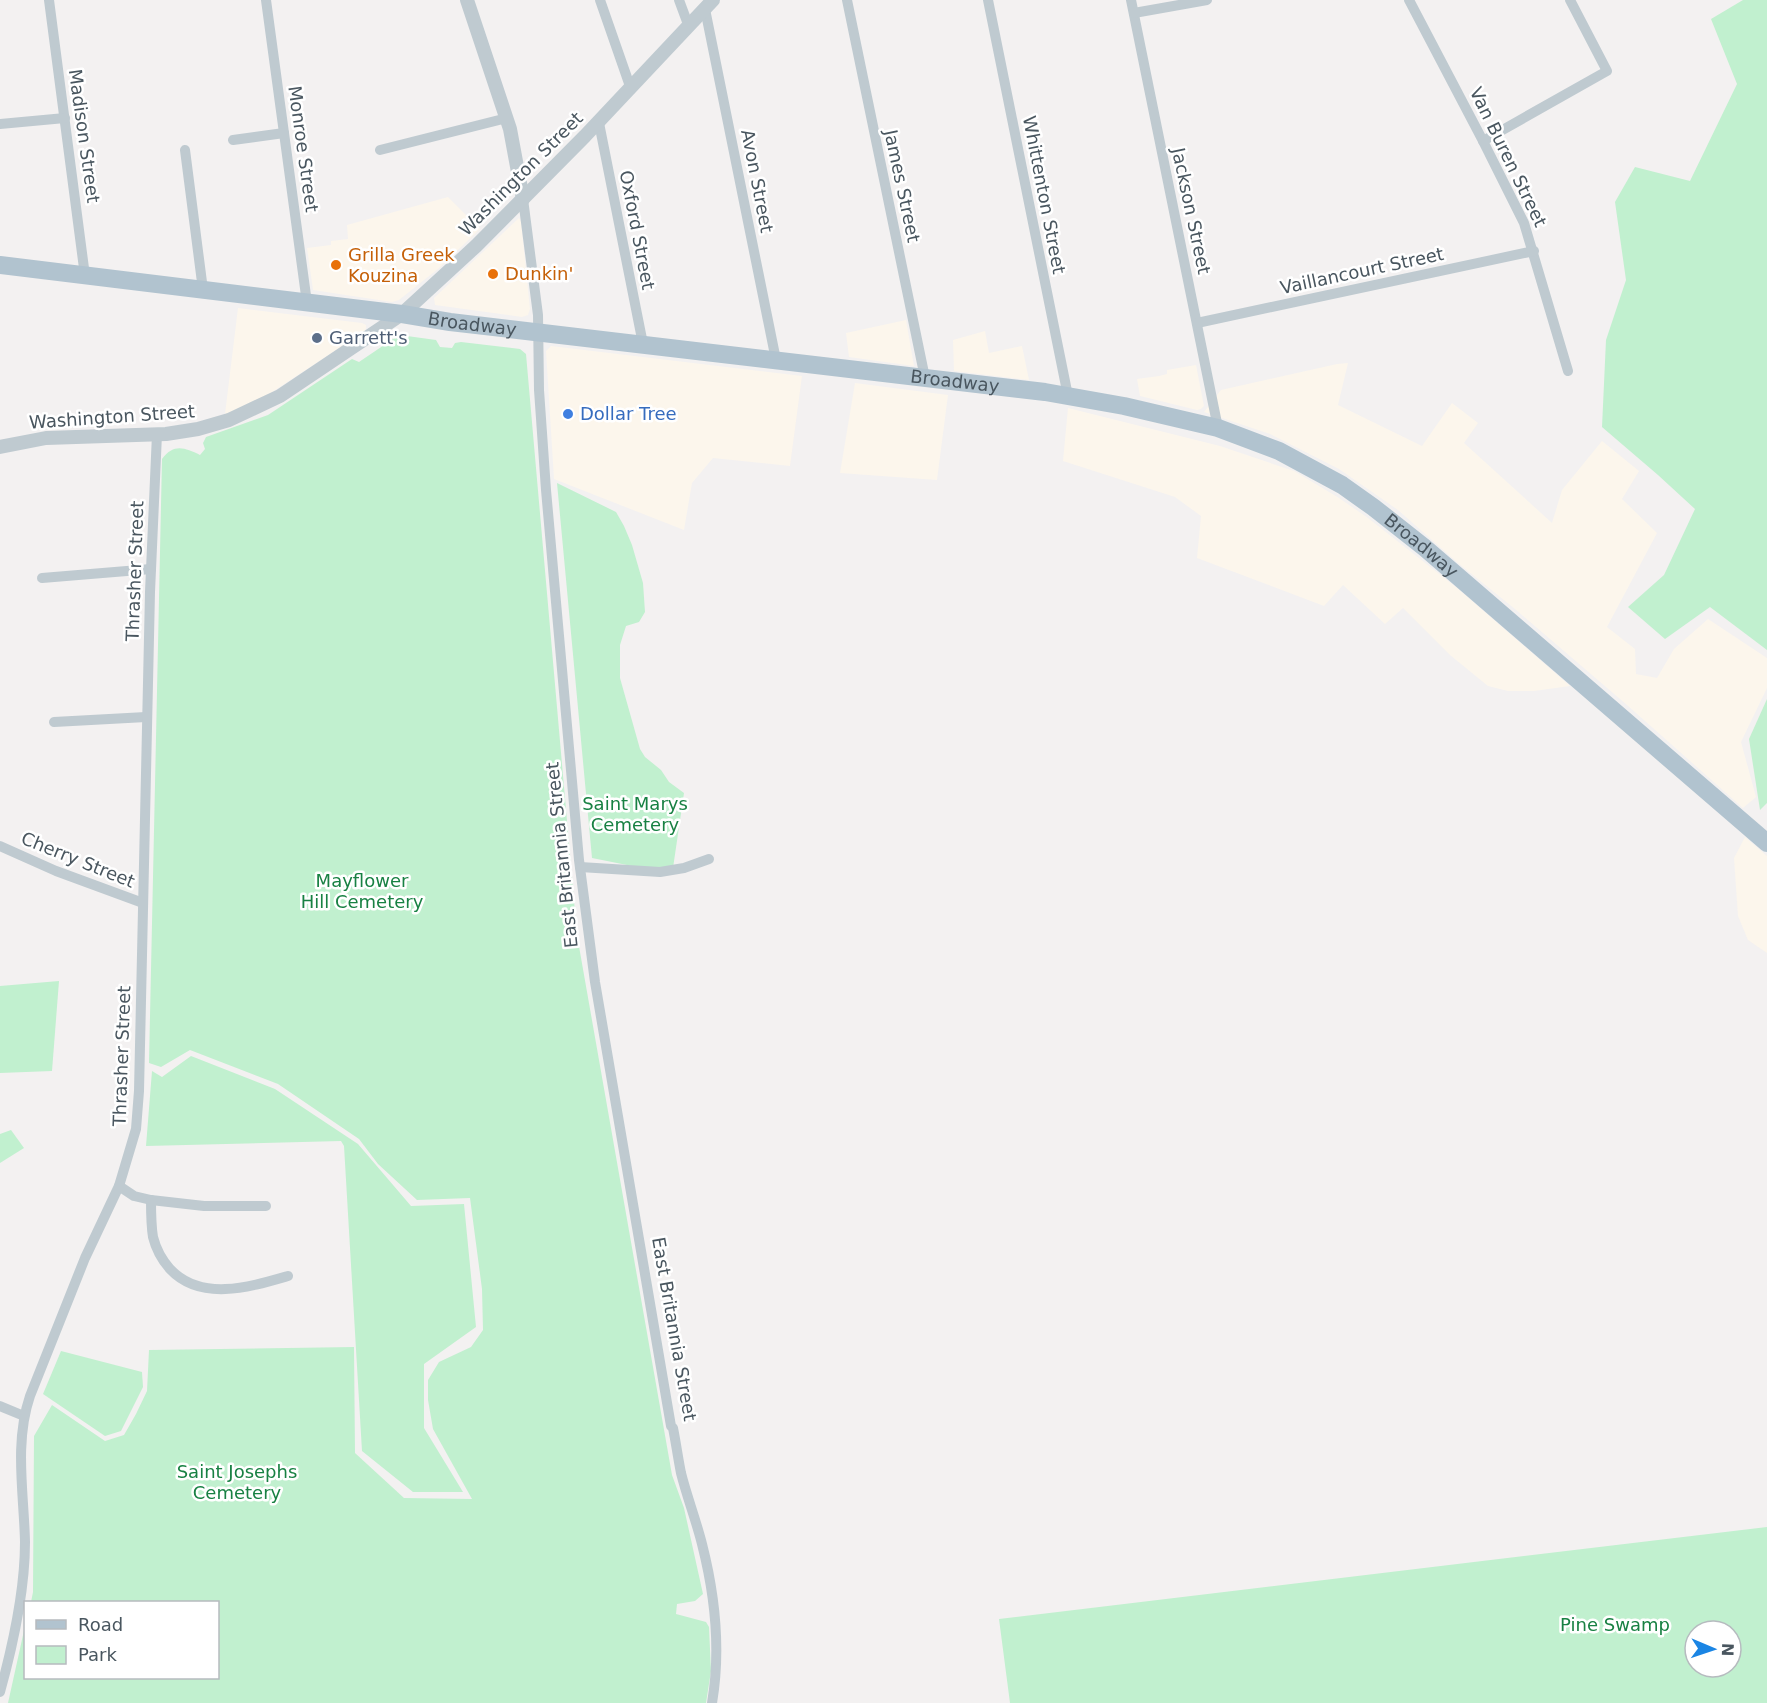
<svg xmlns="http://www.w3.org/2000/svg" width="1767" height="1703" font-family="'DejaVu Sans',sans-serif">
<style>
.commercial{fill:#fcf6ec}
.green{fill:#c1f0cf;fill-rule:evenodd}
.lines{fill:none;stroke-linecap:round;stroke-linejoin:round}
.minor{stroke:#bfcad0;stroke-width:10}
.tertiary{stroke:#bfcad0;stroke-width:14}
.primary{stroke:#b1c3cf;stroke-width:18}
.food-dot{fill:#e8710a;stroke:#fff;stroke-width:2}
.service-dot{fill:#5c6f8a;stroke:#fff;stroke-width:2}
.shop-dot{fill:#3f7fe0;stroke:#fff;stroke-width:2}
.labels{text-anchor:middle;stroke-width:5;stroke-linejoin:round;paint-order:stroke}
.street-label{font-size:18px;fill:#49565f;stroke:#fff}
.food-label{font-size:18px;fill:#c56008;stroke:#fff;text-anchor:start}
.service-label{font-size:18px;fill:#4e5e75;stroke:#fff;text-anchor:start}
.shop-label{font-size:18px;fill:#366cbe;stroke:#fff;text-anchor:start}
.park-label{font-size:18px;fill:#188143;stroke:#fff}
</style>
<rect width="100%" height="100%" fill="#f3f1f1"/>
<!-- commercial -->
<g class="commercial">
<path d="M 448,197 L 480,229 L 438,269 L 399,300 L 392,302 L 313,290 L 307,248 L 331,245 L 331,241 L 348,239 L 347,225 Z"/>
<path d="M 519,218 L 521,222 L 530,309 L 528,315 L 522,317 L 435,305 L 434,298 Z"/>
<path d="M 238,308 L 362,323 L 366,325 L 366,328 L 365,331 L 269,394 L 247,406 L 225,414 Z"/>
<path d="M 906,320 L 914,366 L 849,357 L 846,333 Z"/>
<path d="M 985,331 L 989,353 L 1022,346 L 1029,380 L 954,371 L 953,340 Z"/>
<path d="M 551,346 L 802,376 L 790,466 L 713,458 L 692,483 L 684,530 L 554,479 L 546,351 Z"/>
<path d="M 1348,363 L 1338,405 L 1422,446 L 1452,403 L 1478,423 L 1464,443 L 1552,523 L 1562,490 L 1602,441 L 1639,471 L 1622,499 L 1657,533 L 1607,627 L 1635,649 L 1636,674 L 1657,678 L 1674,649 L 1708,619 L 1767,658 L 1767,688 L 1741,742 L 1756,797 L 1743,808 L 1627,705 L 1515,609 L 1458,563 L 1398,510 L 1339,469 L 1270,434 L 1204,412 L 1221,390 L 1337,364 Z"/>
<path d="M 1196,365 L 1204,406 L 1201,409 L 1197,410 L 1140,396 L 1137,379 L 1159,376 L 1167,374 L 1167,370 Z"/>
<path d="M 855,383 L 948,395 L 937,480 L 840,473 Z"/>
<path d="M 1068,408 L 1220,446 L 1294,471 L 1339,498 L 1368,518 L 1457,588 L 1570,686 L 1534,691 L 1508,691 L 1488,686 L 1450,655 L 1403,608 L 1385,624 L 1343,585 L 1324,606 L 1197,558 L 1201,516 L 1175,497 L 1063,461 Z"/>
<path d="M 1745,837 L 1767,856 L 1767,953 L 1748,940 L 1738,916 L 1734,858 Z"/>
</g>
<!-- green -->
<g class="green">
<path d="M 1743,0 L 1767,0 L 1767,650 L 1710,607 L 1665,639 L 1628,607 L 1664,575 L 1695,509 L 1658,475 L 1602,427 L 1606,340 L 1626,280 L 1615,202 L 1635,167 L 1690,181 L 1737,84 L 1711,19 Z"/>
<path d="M 407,336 L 436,340 L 440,347 L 452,348 L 455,343 L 461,342 L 520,349 L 526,354 L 577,935 L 672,1475 L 684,1508 L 703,1594 L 695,1601 L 677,1604 L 676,1614 L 706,1622 L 709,1627 L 711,1671 L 706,1703 L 8,1703 L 25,1626 L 26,1678 L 218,1678 L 218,1602 L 31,1602 L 33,1592 L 34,1436 L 52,1405 L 105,1441 L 124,1435 L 136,1414 L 147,1391 L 149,1350 L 354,1347 L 355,1453 L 404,1498 L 472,1499 L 433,1429 L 428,1400 L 428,1380 L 439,1362 L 471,1347 L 483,1330 L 482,1289 L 470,1198 L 417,1200 L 378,1164 L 359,1139 L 278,1084 L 190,1050 L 161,1067 L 149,1063 L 162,459 C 174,443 185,448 200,455 L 205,449 L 203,443 L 206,437 L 268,415 L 352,359 L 359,362 L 393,339 Z"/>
<path d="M 557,483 L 616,512 L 624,526 L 632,545 L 643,583 L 645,612 L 639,622 L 626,626 L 620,645 L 620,678 L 640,749 L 645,757 L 661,770 L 669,782 L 684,793 L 673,868 L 647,869 L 592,858 Z"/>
<path d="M 1767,699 L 1767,803 L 1760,810 L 1749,739 Z"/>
<path d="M 59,981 L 52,1071 L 0,1073 L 0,986 Z"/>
<path d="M 191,1056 L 275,1089 L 358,1144 L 411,1206 L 464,1204 L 476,1327 L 424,1364 L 424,1428 L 463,1492 L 413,1492 L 362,1451 L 344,1146 L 341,1141 L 146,1146 L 152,1071 L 162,1077 Z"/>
<path d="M 11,1130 L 24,1148 L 0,1163 L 0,1134 Z"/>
<path d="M 61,1351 L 142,1372 L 143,1387 L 121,1431 L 105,1436 L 43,1394 Z"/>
<path d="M 1767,1527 L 1767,1703 L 1010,1703 L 999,1619 ZM 1695,1631 L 1731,1631 L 1731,1667 L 1695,1667 Z"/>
</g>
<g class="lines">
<!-- minor -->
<g class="minor">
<path d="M 49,0 L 85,276"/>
<path d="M 266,0 L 307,303"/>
<path d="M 600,0 L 631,89"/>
<path d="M 679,0 L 689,27"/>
<path d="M 847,0 L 925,378"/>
<path d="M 988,0 L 1068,396"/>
<path d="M 1131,0 L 1218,428"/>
<path d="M 1409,0 L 1483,141 L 1524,223 L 1568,371"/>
<path d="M 705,9 L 776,360"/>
<path d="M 1134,13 L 1207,0"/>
<path d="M 599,123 L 643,344"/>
<path d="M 0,124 L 65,118"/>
<path d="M 233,140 L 284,133"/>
<path d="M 1483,141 L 1607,71 L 1570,0"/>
<path d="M 185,150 L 203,290"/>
<path d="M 380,150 L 507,118"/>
<path d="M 523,199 L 538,315 L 539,390 L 546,490 L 579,860 L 595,982 L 671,1426 L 673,1428 C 676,1443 678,1458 681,1473 C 687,1497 696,1520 702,1544 C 715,1595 721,1650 712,1703"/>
<path d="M 1197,323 L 1534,251"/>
<path d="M 42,578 L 151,569"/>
<path d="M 54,722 L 146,717"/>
<path d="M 0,846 L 56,871 L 143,903"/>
<path d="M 580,867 L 660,872 L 684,868 L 709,859"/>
<path d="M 119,1186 L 134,1196 L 151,1200 L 204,1206 L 266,1206"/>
<path d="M 151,1200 C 151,1212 151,1225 153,1237 C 156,1249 162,1260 170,1269 C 201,1302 250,1287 288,1276"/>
<path d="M 0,1406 L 24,1416"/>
<path d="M 0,1692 C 13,1645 25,1591 25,1542 C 24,1494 14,1443 30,1396 L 85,1258 L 119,1186 L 136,1129 L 139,1091 L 150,592 L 157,434"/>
</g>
<!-- tertiary -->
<g class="tertiary">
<path d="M 467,0 L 510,129 L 523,199"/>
<path d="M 0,447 L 46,438 L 166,434 L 198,429 L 229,420 L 280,396 L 402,314 L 476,246 L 585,136 L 713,0"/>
</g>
<!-- primary -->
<path class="primary" id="s1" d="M 0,265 L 402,314 L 450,322 L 1045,392 L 1124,406 L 1218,428 L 1279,451 L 1342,485 L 1373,507 L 1425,548 L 1767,843"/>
</g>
<!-- markers -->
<g class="food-dot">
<circle cx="336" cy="265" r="6"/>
<circle cx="493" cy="274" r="6"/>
</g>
<circle class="service-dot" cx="317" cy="338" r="6"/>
<circle class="shop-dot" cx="568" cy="414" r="6"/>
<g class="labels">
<!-- street labels -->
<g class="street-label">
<text transform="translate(84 136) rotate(82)" y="6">Madison Street</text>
<text transform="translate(303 149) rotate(82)" y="6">Monroe Street</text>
<text transform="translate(1508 157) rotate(64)" y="6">Van Buren Street</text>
<text transform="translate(521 174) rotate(-45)" y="6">Washington Street</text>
<text transform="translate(757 181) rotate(79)" y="6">Avon Street</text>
<text transform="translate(902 186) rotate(78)" y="6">James Street</text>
<text transform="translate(1044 195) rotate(79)" y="6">Whittenton Street</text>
<text transform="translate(1191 211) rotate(78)" y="6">Jackson Street</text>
<text transform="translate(637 230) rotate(79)" y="6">Oxford Street</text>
<text transform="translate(1362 271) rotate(-12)" y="6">Vaillancourt Street</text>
<text dy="6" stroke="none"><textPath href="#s1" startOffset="476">Broadway</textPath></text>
<text dy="6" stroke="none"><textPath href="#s1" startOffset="962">Broadway</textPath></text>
<text transform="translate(112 417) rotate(-4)" y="6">Washington Street</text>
<text dy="6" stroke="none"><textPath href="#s1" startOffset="1466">Broadway</textPath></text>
<text transform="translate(135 571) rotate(-88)" y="6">Thrasher Street</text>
<text transform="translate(562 855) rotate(-96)" y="6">East Britannia Street</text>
<text transform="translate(78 860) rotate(22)" y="6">Cherry Street</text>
<text transform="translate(122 1056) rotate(-88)" y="6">Thrasher Street</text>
<text transform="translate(674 1329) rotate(80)" y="6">East Britannia Street</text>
</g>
<!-- food labels -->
<g class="food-label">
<text x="348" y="261">Grilla Greek<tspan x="348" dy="21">Kouzina</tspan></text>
<text x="505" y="280">Dunkin'</text>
</g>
<!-- service labels -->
<g class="service-label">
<text x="329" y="344">Garrett's</text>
</g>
<!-- shop labels -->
<g class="shop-label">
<text x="580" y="420">Dollar Tree</text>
</g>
<!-- park labels -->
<g class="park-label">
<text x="635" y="810">Saint Marys<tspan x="635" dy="21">Cemetery</tspan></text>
<text x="362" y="887">Mayflower<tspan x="362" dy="21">Hill Cemetery</tspan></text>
<text x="237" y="1478">Saint Josephs<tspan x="237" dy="21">Cemetery</tspan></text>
<text x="1615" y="1631">Pine Swamp</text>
</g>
</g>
<!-- legend -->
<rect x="24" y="1601" width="195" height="78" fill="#ffffff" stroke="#b6bbbf" stroke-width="1.5"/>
<rect x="36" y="1620" width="30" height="9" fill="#b1c3cf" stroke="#b6bbbf" stroke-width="1.5"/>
<text x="78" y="1631" font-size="18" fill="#49565f">Road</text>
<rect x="36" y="1646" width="30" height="18" fill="#c1f0cf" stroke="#b6bbbf" stroke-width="1.5"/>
<text x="78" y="1661" font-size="18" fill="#49565f">Park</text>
<!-- north arrow -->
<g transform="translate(1713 1649) rotate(92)"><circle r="28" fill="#ffffff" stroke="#b6bbbf" stroke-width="1.5"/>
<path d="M0-4.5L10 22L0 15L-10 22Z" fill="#1a85e4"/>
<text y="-9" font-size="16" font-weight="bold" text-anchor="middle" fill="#49565f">N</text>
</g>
</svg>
